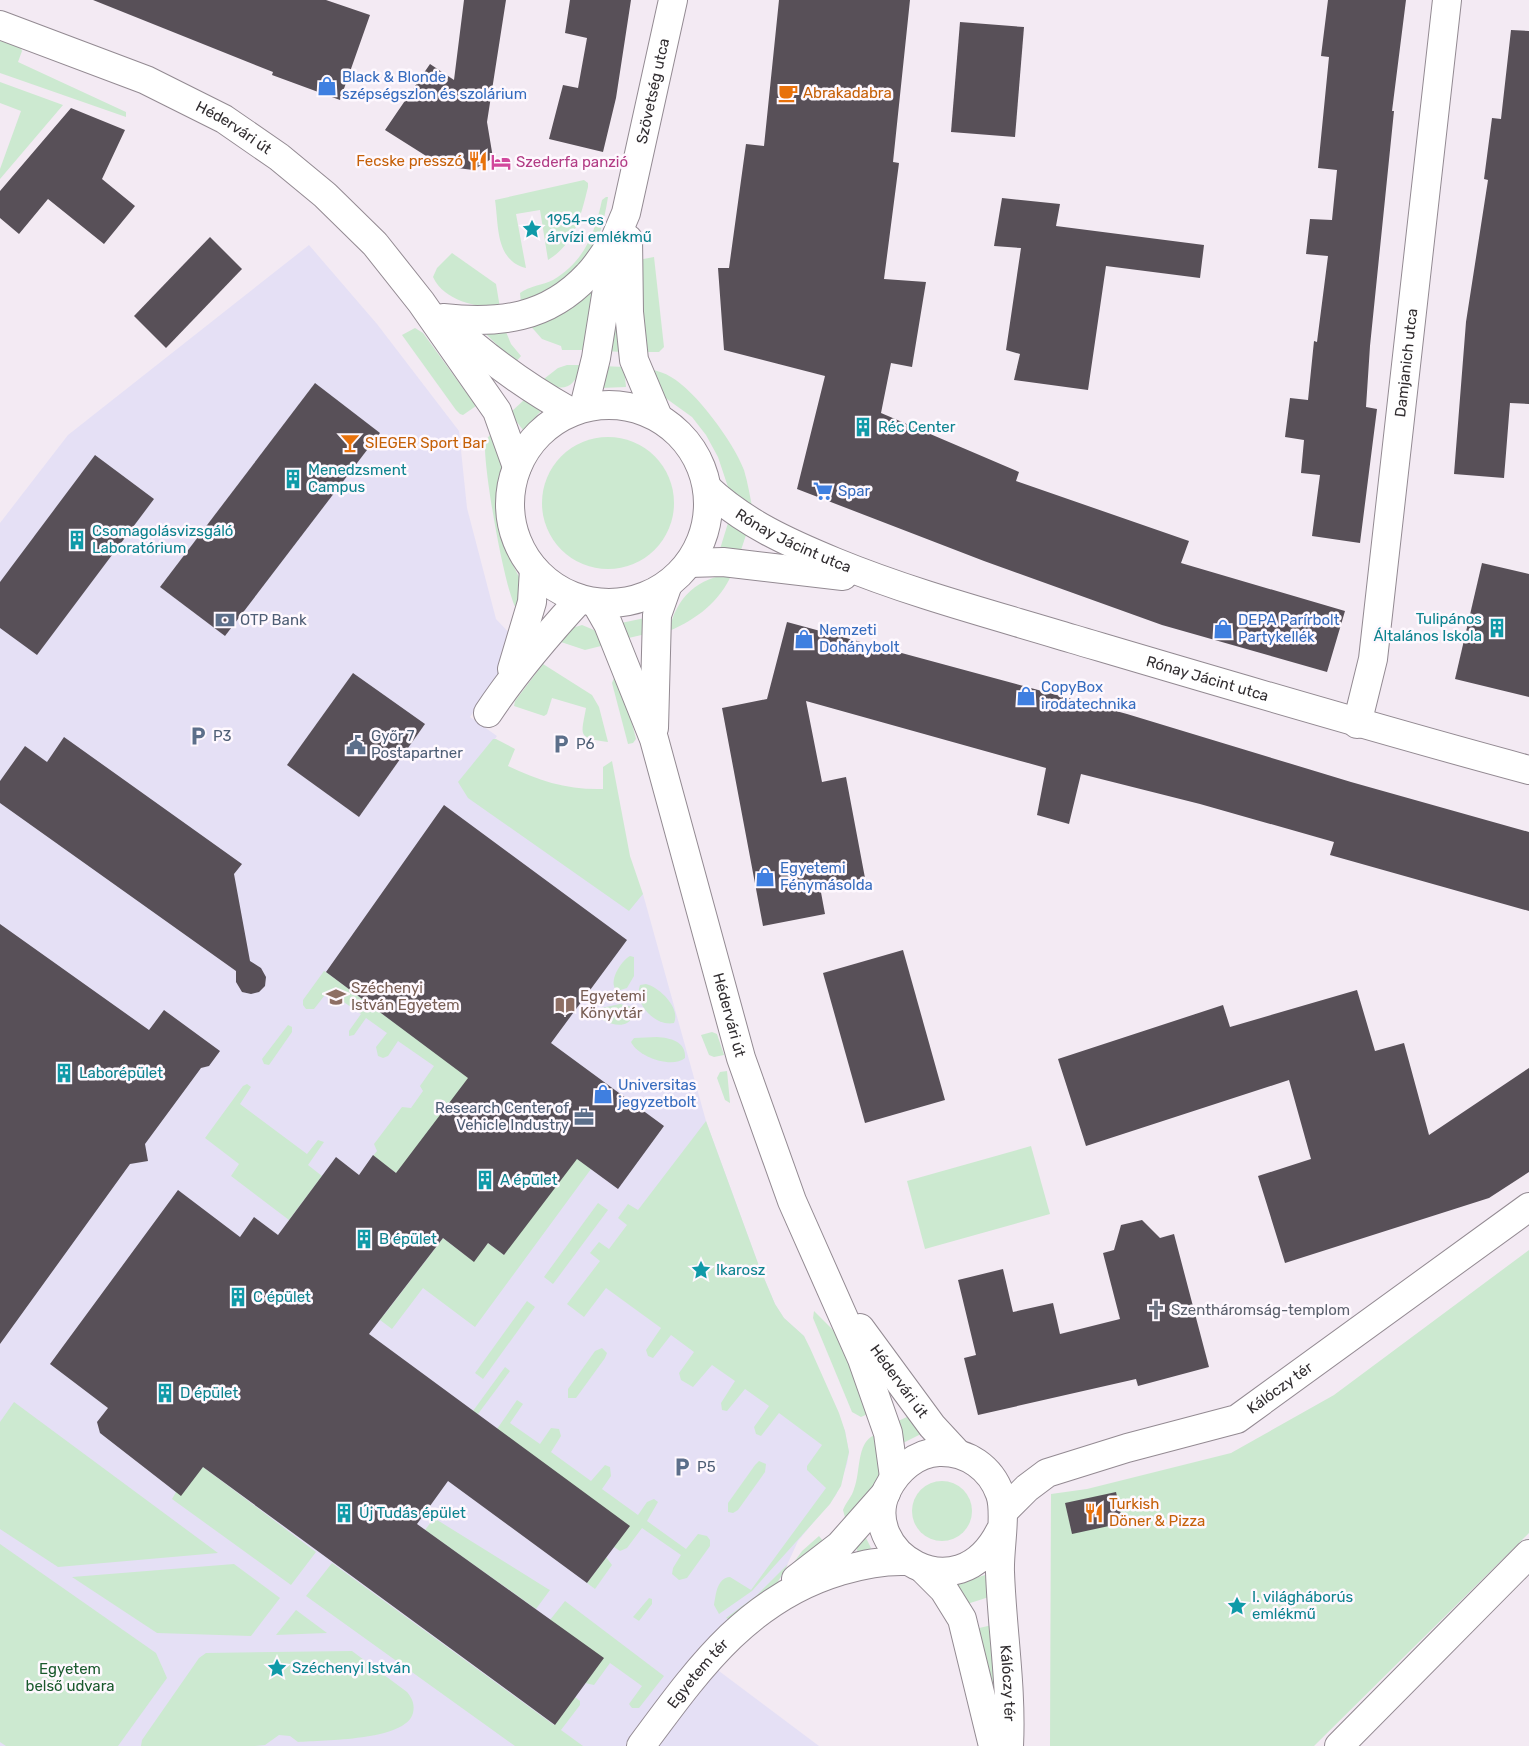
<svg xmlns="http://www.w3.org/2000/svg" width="1529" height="1746" font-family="Rubik,sans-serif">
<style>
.education{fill:#e5e0f5}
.green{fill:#cce9d0}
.building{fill:#585058}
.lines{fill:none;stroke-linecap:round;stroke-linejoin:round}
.minor-casing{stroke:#938a92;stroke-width:30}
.minor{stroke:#fff;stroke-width:28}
.labels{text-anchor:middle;stroke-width:5;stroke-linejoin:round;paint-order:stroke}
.shop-label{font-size:15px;fill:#366cbe;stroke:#fef8fe;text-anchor:start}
.street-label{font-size:15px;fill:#322e31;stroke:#fef8fe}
.food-label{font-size:15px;fill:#c56008;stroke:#fef8fe;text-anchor:start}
.hotel-label{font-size:15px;fill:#b23c85;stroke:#fef8fe;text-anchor:start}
.culture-label{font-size:15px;fill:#0d838f;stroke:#fef8fe;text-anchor:start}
.service-label{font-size:15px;fill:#4e5e75;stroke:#fef8fe;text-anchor:start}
.education-label{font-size:15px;fill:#785e54;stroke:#fef8fe;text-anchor:start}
.worship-label{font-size:15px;fill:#5b616d;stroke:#fef8fe;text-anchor:start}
.park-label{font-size:15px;fill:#1a5a2d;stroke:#fef8fe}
</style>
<rect width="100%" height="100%" fill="#f3eaf3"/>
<!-- education -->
<path class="education" d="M 309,245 L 377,324 L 459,431 L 467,508 L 496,619 L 513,637 L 500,672 L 470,717 L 497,736 L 472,772 L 643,894 L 706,1121 L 759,1266 L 775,1304 L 784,1318 L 804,1336 L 845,1431 L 849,1452 L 847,1464 L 836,1495 L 798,1541 L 782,1576 L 703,1659 L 819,1746 L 0,1746 L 0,523 L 68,435 Z"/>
<!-- green -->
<g class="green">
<path d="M 0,41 L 20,46 L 22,51 L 18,62 L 126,112 L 126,117 L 0,73 Z"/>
<path d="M 0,82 L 63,105 L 0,179 L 0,169 L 21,111 L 0,103 Z"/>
<path d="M 584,180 L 588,183 L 588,187 C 581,215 575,244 548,260 L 540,210 L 516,214 L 526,268 C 495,260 499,226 495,200 Z"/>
<path d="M 606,197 L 608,197 C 598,261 579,277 521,303 L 520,293 C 529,286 543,285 553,280 C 584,262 595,233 602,200 Z"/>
<path d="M 452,253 L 496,284 L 500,308 C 476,307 444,301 433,277 L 437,268 Z"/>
<path d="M 654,257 L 664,347 L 659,352 L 645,352 L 638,260 Z"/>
<path d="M 593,288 L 585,350 L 562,350 L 561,346 L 542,339 L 528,323 Z"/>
<path d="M 616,311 L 622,352 L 605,351 Z"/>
<path d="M 504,327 L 511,344 L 521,356 L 515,363 L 485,333 Z"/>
<path d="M 415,328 L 423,333 L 476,406 L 463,415 L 460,414 L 456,410 L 402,335 Z"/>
<path d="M 567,365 L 583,365 C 572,390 565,392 540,382 L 558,368 Z"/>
<path d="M 602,366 L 624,367 L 626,387 L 601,388 Z"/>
<path d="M 650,369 C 657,371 665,373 671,377 C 696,391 734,443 744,470 C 748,483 750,497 753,511 L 730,493 L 718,457 L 706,435 L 692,417 L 660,394 Z"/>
<path d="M 526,398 L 541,411 L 523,430 L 510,413 Z"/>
<path d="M 495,429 L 504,460 L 497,487 L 497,514 L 507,553 L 522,583 L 518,612 C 505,596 484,470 485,445 C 485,439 491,434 495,429 Z"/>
<circle cx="608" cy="503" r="66"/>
<path d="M 728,523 L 747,532 L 740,553 L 720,549 Z"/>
<path d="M 732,574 C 719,602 697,619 669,631 C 676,597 698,577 732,574 Z"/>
<path d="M 645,618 L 646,634 L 624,639 L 621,623 Z"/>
<path d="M 582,625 L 594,630 L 605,645 L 585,650 L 561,642 L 572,628 Z"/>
<path d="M 543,664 L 592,695 L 599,707 L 608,742 C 577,738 581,736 586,708 L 552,698 L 547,714 L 544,716 L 514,706 L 515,701 Z"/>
<path d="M 620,676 L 636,739 L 633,743 L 628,744 L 612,683 L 614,678 Z"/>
<path d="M 493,739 L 496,739 L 515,749 L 508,766 C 539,781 568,790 603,789 L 603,767 L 612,761 L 630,856 L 643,894 L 629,911 L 468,798 L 458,782 Z"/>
<path d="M 630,956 L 634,957 L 634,976 L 627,988 L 617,991 C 607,982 621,961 630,956 Z"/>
<path d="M 324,971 L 326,972 L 501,1102 L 396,1173 L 373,1156 L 377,1151 L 374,1144 L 402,1107 L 411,1108 L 423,1091 L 420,1086 L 434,1066 L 398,1041 L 388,1056 L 383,1058 L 378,1056 L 376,1047 L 387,1033 L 366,1018 L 354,1035 L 349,1036 L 349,1031 L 361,1014 L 328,991 L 314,1009 L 306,1009 L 303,1005 L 303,1000 Z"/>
<path d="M 646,984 C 659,987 681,1008 674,1023 C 655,1027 633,1003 640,985 Z"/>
<path d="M 620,1004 L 632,1007 L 635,1012 C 630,1028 616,1027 603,1020 L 599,1012 L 601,1008 Z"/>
<path d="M 288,1025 L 292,1027 L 292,1032 L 269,1065 L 264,1064 L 262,1059 Z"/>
<path d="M 712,1032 L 717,1034 L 724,1055 L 714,1057 L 709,1055 L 701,1035 Z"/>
<path d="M 657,1037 C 670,1038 686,1041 685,1058 C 672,1069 638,1057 631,1042 L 634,1038 Z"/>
<path d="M 727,1071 L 730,1103 L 725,1100 L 717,1078 L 720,1072 Z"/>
<path d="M 247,1084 L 251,1087 L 240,1104 L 307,1154 L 318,1140 L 324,1142 L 308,1165 L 322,1176 L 289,1220 L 231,1176 L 239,1164 L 205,1138 L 243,1086 Z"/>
<path d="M 706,1121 L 759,1266 L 775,1304 L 784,1318 L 804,1336 L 810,1348 L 839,1413 L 845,1431 L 849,1452 L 841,1486 L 830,1504 L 752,1591 L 719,1614 L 714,1605 C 716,1594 717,1578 730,1577 L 751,1590 L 826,1488 L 807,1470 L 807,1466 L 822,1445 L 779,1413 L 761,1436 L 756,1434 L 754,1427 L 769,1406 L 745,1389 L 727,1411 L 722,1410 L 721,1403 L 735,1381 L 712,1365 L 693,1387 L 681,1380 L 679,1373 L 694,1352 L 671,1335 L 653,1358 L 648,1356 L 646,1350 L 661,1328 L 606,1288 L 584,1317 L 567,1304 L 600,1261 L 590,1253 L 599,1242 L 609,1249 L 627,1225 L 618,1218 L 628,1204 L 638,1210 Z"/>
<path d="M 557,1144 L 591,1169 L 475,1327 L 423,1288 L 392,1329 L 376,1317 L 384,1315 L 443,1238 L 469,1258 L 484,1240 L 504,1255 Z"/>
<path d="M 1031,1146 L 1050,1214 L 925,1249 L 907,1181 Z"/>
<path d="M 598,1203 L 608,1210 L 553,1284 L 544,1277 Z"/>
<path d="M 1529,1250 L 1529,1533 L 1314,1746 L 1050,1746 L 1051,1494 L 1087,1489 L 1231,1453 L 1334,1395 Z"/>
<path d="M 527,1301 L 535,1307 L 483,1379 L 475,1373 Z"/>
<path d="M 814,1311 L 837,1334 L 870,1413 L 861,1417 L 852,1412 L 813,1318 Z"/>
<path d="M 602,1348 L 607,1353 L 605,1358 L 576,1398 L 568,1398 L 568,1389 L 595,1351 Z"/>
<path d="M 505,1367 L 510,1371 L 478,1414 L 473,1411 Z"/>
<path d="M 517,1400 L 523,1404 L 510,1423 L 540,1444 L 551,1428 L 559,1429 L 561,1436 L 551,1452 L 591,1481 L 605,1465 L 610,1467 L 611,1476 L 602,1489 L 638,1515 L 647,1502 L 654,1499 L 658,1502 L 647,1521 L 686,1549 L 698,1534 L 707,1536 L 710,1540 L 710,1546 L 687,1578 L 679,1580 L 672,1574 L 673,1568 L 681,1555 L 642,1528 L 627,1548 L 620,1551 L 614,1547 L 497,1429 Z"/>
<path d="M 14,1402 L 218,1553 L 58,1567 L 0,1529 L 0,1422 Z"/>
<path d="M 911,1415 L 923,1433 L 903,1443 L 894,1423 Z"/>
<path d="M 874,1435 L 881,1471 L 877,1482 L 846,1521 L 843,1510 C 846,1502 852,1497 854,1489 C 861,1472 856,1444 874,1435 Z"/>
<path d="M 759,1461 L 766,1464 L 765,1472 L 738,1510 L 733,1513 L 728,1512 L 728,1503 L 755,1465 Z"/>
<path d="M 199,1464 L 316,1552 L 291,1585 L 172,1499 L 176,1492 L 185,1491 L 192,1481 L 192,1473 Z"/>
<circle cx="942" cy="1511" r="30"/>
<path d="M 434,1518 L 548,1589 L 550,1590 L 536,1609 L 425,1530 Z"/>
<path d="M 819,1536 L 823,1541 L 792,1565 L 802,1551 Z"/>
<path d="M 865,1536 L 871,1548 L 859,1555 L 854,1542 Z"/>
<path d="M 0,1544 L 156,1653 L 167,1678 L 118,1746 L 6,1746 L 0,1742 Z"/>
<path d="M 606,1557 L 612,1565 L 595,1589 L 587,1583 Z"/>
<path d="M 332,1563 L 554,1725 L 575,1697 L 580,1701 L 580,1705 L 561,1730 L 583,1746 L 515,1746 L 306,1596 Z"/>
<path d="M 234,1564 L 280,1598 L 251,1636 L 157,1633 L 72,1577 Z"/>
<path d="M 788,1564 L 776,1585 L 733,1621 L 726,1618 L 756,1596 Z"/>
<path d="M 985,1575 L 989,1597 L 967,1604 L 957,1584 Z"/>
<path d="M 649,1598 L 652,1599 L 652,1604 L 639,1621 L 633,1617 Z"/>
<path d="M 565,1601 L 664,1676 L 639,1708 L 632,1708 L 629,1704 L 642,1686 L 610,1663 L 594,1685 L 585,1683 L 550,1620 Z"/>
<path d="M 296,1610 L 327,1633 L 276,1635 Z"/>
<path d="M 992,1625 L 999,1687 L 993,1688 L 975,1629 Z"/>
<path d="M 352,1651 L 407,1692 C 412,1698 415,1704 413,1713 C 406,1741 323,1740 298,1742 L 290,1736 L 279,1735 L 265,1745 L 255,1746 L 141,1746 L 142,1740 L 199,1658 L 206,1653 Z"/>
</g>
<!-- building -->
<g class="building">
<path d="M 93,0 L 326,0 L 370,15 L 340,100 L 272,75 L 273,72 Z"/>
<path d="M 464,0 L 506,0 L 487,122 L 493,158 L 473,170 L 442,166 L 385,130 L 430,64 L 454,80 Z"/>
<path d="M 570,0 L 631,0 L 616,98 L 603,152 L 549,139 L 563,85 L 578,88 L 587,38 L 565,33 Z"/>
<path d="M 779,0 L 910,0 L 893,162 L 899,163 L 884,279 L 926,282 L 912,367 L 891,363 L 881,413 L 1019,472 L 1016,481 L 1189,541 L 1181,563 L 1345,611 L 1327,672 L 1162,625 L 984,561 L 797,489 L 825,376 L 724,350 L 718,268 L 729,268 L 746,144 L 764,146 Z"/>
<path d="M 1328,0 L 1406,0 L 1392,111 L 1394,111 L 1370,346 L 1366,407 L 1377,409 L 1360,543 L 1312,536 L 1320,475 L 1301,473 L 1304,440 L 1285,437 L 1290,398 L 1308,400 L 1314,341 L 1317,342 L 1328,256 L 1306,254 L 1310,219 L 1332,220 L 1337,170 L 1318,168 L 1329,57 L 1321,56 Z"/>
<path d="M 960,22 L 1024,27 L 1015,137 L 951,132 Z"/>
<path d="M 1511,30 L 1529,31 L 1529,404 L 1510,403 L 1504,478 L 1454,474 L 1466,322 L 1488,180 L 1484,179 L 1492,118 L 1501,119 Z"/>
<path d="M 71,108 L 125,130 L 102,179 L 135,206 L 104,244 L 48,199 L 19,234 L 0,218 L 0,191 Z"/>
<path d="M 1002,198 L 1060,204 L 1056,226 L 1204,245 L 1200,278 L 1106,266 L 1088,390 L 1014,380 L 1020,354 L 1006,350 L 1021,248 L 994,246 Z"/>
<path d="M 210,237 L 242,269 L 166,348 L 134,316 Z"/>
<path d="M 315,383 L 380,433 L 225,636 L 160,587 Z"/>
<path d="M 95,455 L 154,499 L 37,655 L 0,628 L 0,582 Z"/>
<path d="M 1482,563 L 1529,574 L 1529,697 L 1455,679 Z"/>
<path d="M 787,622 L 1127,714 L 1351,782 L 1529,832 L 1529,911 L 1330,855 L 1334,842 L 1200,804 L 1081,774 L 1069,824 L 1037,815 L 1046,768 L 806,701 L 822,782 L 846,777 L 865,878 L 820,887 L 825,914 L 763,926 L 722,708 L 767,699 Z"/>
<path d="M 353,673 L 425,724 L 359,817 L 287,765 Z"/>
<path d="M 64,737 L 242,864 L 234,874 L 250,961 L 261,968 L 266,977 L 265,986 L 259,992 L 251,994 L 242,992 L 236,982 L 236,971 L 0,803 L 0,781 L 25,746 L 47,762 Z"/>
<path d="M 444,805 L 627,940 L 551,1043 L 664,1126 L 618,1189 L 577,1159 L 504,1255 L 488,1243 L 474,1262 L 443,1238 L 369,1334 L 630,1526 L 587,1583 L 448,1481 L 417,1524 L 604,1658 L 555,1725 L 203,1467 L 181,1496 L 100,1433 L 97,1422 L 108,1408 L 50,1364 L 178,1190 L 240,1237 L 254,1217 L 278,1235 L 336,1157 L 359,1175 L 373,1155 L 396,1173 L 468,1078 L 326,972 Z"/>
<path d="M 0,924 L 149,1030 L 164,1010 L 220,1051 L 209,1066 L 201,1068 L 145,1144 L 148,1161 L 130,1164 L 0,1344 Z"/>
<path d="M 903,950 L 945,1100 L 865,1123 L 823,973 Z"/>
<path d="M 1357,990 L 1375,1051 L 1404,1043 L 1429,1135 L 1529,1068 L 1529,1172 L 1489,1198 L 1285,1263 L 1258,1176 L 1311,1159 L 1289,1080 L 1086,1146 L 1058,1059 L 1223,1005 L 1230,1027 Z"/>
<path d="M 1142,1220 L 1160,1238 L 1174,1234 L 1209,1367 L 1138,1386 L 1136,1379 L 978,1415 L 964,1358 L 976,1355 L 958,1280 L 1003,1269 L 1013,1312 L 1053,1303 L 1060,1334 L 1120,1319 L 1103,1253 L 1114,1250 L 1121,1225 Z"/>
<path d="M 1116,1492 L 1123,1523 L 1072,1534 L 1065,1503 Z"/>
</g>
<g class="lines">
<defs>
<g id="minor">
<path id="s1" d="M 0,25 L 146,80 L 224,119 L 279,157 L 325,195 L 375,244 L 421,302 L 497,411 L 517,467"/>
<path d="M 628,239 L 629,312 L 634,360 L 658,417"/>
<path d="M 443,318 C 499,324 547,319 588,275 C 597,266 604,254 611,244"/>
<path d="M 447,322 C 485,357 526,387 571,412"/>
<circle cx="609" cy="504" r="99"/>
<path id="s2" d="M 584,407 L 596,358 L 615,239 L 626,213 L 673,0"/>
<path id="s3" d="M 707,488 C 744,523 789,543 835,562 C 913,594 994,615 1073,639 C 1225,684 1376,729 1529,770"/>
<path d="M 689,563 L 723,562 L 843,576"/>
<path id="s4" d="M 596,603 L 608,624 L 654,739 L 741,1058 L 792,1201 L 862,1359 L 888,1433 L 894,1477"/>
<path d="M 512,669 L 532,602 L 534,569"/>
<path d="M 488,713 C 515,672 547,635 580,599"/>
<path id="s5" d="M 1357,724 L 1373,659 L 1447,0"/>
<path d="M 654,728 L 657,615 L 668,584"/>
<path id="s6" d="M 860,1328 L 932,1426 L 957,1453"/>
<path id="s7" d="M 1004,1511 L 1027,1488 L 1047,1473 L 1127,1448 L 1237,1419 L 1529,1207"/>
<path id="s8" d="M 1000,1531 C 957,1616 857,1551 887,1490 C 897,1470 916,1453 939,1452 C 967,1451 991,1468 1000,1494 C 1007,1513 999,1550 1000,1572 C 1002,1630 1012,1688 1009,1746"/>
<path d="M 924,1570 L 944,1590 L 962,1619 L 993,1746"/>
<path d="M 796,1579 L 840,1545 L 886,1493"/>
<path id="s9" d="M 641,1746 C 696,1672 746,1599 840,1571 C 862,1565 883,1560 907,1561"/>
<path d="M 1339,1746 L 1529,1554"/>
</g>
</defs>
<!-- minor casing -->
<use href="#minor" class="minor-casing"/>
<!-- minor -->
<use href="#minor" class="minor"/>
</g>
<!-- icons -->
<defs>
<symbol id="shop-bare" viewBox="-9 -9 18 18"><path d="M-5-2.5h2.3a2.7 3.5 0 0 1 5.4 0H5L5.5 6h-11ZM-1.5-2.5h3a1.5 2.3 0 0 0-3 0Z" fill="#3f7fe0" stroke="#fef8fe" stroke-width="2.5" paint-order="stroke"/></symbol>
<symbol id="cafe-bare" viewBox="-9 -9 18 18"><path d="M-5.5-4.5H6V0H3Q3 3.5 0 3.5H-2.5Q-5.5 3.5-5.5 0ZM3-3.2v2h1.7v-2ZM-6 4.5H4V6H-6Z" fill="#e8710a" stroke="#fef8fe" stroke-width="2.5" paint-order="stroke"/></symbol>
<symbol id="restaurant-bare" viewBox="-9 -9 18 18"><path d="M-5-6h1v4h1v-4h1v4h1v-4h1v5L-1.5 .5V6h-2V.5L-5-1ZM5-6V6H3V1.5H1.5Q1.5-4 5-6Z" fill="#e8710a" stroke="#fef8fe" stroke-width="2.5" paint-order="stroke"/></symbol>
<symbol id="hotel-bare" viewBox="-9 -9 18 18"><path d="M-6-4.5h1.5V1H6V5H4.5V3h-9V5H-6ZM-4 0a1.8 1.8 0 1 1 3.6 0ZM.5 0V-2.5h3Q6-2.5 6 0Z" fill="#d1479c" stroke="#fef8fe" stroke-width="2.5" paint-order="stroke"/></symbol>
<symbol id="sight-bare" viewBox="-9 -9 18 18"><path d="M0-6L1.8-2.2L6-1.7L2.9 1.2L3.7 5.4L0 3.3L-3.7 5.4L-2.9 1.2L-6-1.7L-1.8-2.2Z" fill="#0f9aa8" stroke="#fef8fe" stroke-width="2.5" paint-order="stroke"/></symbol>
<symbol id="building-bare" viewBox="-9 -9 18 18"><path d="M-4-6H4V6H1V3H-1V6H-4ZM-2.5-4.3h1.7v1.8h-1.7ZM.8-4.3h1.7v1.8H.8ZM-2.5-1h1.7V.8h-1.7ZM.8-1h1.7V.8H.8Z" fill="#0f9aa8" stroke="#fef8fe" stroke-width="2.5" paint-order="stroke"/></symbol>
<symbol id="bar-bare" viewBox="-9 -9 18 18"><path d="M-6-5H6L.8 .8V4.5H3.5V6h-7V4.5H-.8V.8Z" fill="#e8710a" stroke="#fef8fe" stroke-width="2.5" paint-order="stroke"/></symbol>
<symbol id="supermarket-bare" viewBox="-9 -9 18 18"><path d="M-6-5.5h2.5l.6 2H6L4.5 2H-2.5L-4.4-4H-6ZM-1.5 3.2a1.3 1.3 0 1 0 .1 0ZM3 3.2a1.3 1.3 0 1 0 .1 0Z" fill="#3f7fe0" stroke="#fef8fe" stroke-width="2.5" paint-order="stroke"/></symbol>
<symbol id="bank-bare" viewBox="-9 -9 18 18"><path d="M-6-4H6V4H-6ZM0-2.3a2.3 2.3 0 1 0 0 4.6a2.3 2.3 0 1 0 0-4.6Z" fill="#5c6f8a" stroke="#fef8fe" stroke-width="2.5" paint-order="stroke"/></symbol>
<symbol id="parking-bare" viewBox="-9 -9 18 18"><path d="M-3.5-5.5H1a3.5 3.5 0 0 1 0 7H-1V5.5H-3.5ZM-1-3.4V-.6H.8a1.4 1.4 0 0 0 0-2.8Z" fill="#5c6f8a" stroke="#fef8fe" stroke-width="2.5" paint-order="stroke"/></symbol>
<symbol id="civic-bare" viewBox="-9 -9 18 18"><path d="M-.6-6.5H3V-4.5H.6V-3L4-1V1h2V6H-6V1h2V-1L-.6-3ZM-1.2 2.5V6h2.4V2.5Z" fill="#5c6f8a" stroke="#fef8fe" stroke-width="2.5" paint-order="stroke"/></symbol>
<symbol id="university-bare" viewBox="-9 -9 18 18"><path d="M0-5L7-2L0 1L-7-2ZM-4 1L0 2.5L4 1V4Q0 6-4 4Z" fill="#8d6e63" stroke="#fef8fe" stroke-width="2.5" paint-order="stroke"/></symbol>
<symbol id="library-bare" viewBox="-9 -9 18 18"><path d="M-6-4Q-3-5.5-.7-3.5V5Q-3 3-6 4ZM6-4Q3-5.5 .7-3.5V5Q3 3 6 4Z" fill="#8d6e63" stroke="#fef8fe" stroke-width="2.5" paint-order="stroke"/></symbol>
<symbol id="office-bare" viewBox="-9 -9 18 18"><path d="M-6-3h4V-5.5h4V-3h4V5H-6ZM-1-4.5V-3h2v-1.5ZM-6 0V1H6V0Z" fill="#5c6f8a" stroke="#fef8fe" stroke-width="2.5" paint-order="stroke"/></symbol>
<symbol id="church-bare" viewBox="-9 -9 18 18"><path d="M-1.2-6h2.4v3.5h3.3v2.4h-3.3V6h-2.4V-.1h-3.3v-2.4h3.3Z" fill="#6b7280" stroke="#fef8fe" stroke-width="2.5" paint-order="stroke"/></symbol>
</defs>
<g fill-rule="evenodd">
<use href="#shop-bare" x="313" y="72" width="28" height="28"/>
<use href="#cafe-bare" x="774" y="79" width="28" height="28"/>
<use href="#restaurant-bare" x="464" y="147" width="28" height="28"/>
<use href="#hotel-bare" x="487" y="148" width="28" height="28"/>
<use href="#sight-bare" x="518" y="215" width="28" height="28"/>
<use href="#building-bare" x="849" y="413" width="28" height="28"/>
<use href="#bar-bare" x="336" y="429" width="28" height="28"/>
<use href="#building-bare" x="279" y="465" width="28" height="28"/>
<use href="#supermarket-bare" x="809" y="477" width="28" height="28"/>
<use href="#building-bare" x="63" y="526" width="28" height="28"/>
<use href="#bank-bare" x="211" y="606" width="28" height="28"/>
<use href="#building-bare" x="1483" y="614" width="28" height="28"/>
<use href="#shop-bare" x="1209" y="615" width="28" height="28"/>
<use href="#shop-bare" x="790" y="625" width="28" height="28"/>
<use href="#shop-bare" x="1012" y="682" width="28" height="28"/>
<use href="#parking-bare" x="184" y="722" width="28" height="28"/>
<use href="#parking-bare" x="547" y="730" width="28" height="28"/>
<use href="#civic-bare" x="342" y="731" width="28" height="28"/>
<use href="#shop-bare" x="751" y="863" width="28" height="28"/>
<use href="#university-bare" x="322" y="983" width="28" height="28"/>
<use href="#library-bare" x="551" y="991" width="28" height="28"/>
<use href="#building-bare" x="50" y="1059" width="28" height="28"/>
<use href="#shop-bare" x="589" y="1080" width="28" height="28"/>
<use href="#office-bare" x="570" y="1103" width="28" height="28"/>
<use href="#building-bare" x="471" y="1166" width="28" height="28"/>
<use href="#building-bare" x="350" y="1225" width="28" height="28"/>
<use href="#sight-bare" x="687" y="1256" width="28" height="28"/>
<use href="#building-bare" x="224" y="1283" width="28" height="28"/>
<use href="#church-bare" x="1142" y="1296" width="28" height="28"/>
<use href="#building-bare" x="151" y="1379" width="28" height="28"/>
<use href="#parking-bare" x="668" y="1453" width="28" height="28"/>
<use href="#building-bare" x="330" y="1499" width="28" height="28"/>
<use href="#restaurant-bare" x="1080" y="1499" width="28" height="28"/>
<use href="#sight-bare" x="1223" y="1592" width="28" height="28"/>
<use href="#sight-bare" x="263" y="1654" width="28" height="28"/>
</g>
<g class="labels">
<!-- shop labels -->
<g class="shop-label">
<text x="342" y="82">Black &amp; Blonde<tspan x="342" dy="17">szépségszlon és szolárium</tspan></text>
<text x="838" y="496">Spar</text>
<text x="1238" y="625">DEPA Parírbolt<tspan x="1238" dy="17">Partykellék</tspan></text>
<text x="819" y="635">Nemzeti<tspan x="819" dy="17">Dohánybolt</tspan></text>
<text x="1041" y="692">CopyBox<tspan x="1041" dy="17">irodatechnika</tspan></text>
<text x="780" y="873">Egyetemi<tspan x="780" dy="17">Fénymásolda</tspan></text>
<text x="618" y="1090">Universitas<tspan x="618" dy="17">jegyzetbolt</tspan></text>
</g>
<!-- street labels -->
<g class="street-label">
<text dy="5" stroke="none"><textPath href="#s2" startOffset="324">Szövetség utca</textPath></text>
<text dy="5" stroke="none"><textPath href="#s1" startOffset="256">Hédervári út</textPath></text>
<text dy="5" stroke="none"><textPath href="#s5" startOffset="365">Damjanich utca</textPath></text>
<text dy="5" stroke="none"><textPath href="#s3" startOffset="102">Rónay Jácint utca</textPath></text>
<text dy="5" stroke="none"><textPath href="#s3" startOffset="539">Rónay Jácint utca</textPath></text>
<text dy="5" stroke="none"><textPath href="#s4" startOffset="434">Hédervári út</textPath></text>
<text dy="5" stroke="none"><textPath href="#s6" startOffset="66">Hédervári út</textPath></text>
<text dy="5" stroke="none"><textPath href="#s7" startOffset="308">Kálóczy tér</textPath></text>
<text dy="5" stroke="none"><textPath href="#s9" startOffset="92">Egyetem tér</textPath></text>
<text dy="5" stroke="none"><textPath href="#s8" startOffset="528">Kálóczy tér</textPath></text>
</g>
<!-- food labels -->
<g class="food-label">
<text x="803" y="98">Abrakadabra</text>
<text x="463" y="166" text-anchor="end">Fecske presszó</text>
<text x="365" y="448">SIEGER Sport Bar</text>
<text x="1109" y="1509">Turkish<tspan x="1109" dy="17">Döner &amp; Pizza</tspan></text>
</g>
<!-- hotel labels -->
<g class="hotel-label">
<text x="516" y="167">Szederfa panzió</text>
</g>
<!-- culture labels -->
<g class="culture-label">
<text x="547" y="225">1954-es<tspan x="547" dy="17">árvízi emlékmű</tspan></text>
<text x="878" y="432">Réc Center</text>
<text x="308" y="475">Menedzsment<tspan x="308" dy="17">Campus</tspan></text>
<text x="92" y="536">Csomagolásvizsgáló<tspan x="92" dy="17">Laboratórium</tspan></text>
<text x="1482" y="624" text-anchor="end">Tulipános<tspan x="1482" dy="17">Általános Iskola</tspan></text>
<text x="79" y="1078">Laborépület</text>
<text x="500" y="1185">A épület</text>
<text x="379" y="1244">B épület</text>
<text x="716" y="1275">Ikarosz</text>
<text x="253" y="1302">C épület</text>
<text x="180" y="1398">D épület</text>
<text x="359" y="1518">Új Tudás épület</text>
<text x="1252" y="1602">I. világháborús<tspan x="1252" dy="17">emlékmű</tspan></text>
<text x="292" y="1673">Széchenyi István</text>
</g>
<!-- service labels -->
<g class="service-label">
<text x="240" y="625">OTP Bank</text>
<text x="213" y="741">P3</text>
<text x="371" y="741">Győr 7<tspan x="371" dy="17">Postapartner</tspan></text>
<text x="576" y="749">P6</text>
<text x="569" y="1113" text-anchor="end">Research Center of<tspan x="569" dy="17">Vehicle Industry</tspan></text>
<text x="697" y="1472">P5</text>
</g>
<!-- education labels -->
<g class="education-label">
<text x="351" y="993">Széchenyi<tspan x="351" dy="17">István Egyetem</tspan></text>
<text x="580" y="1001">Egyetemi<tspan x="580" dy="17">Könyvtár</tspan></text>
</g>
<!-- worship labels -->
<g class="worship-label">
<text x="1171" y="1315">Szentháromság-templom</text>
</g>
<!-- park labels -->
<g class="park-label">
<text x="70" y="1674">Egyetem<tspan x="70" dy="17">belső udvara</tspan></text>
</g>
</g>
</svg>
